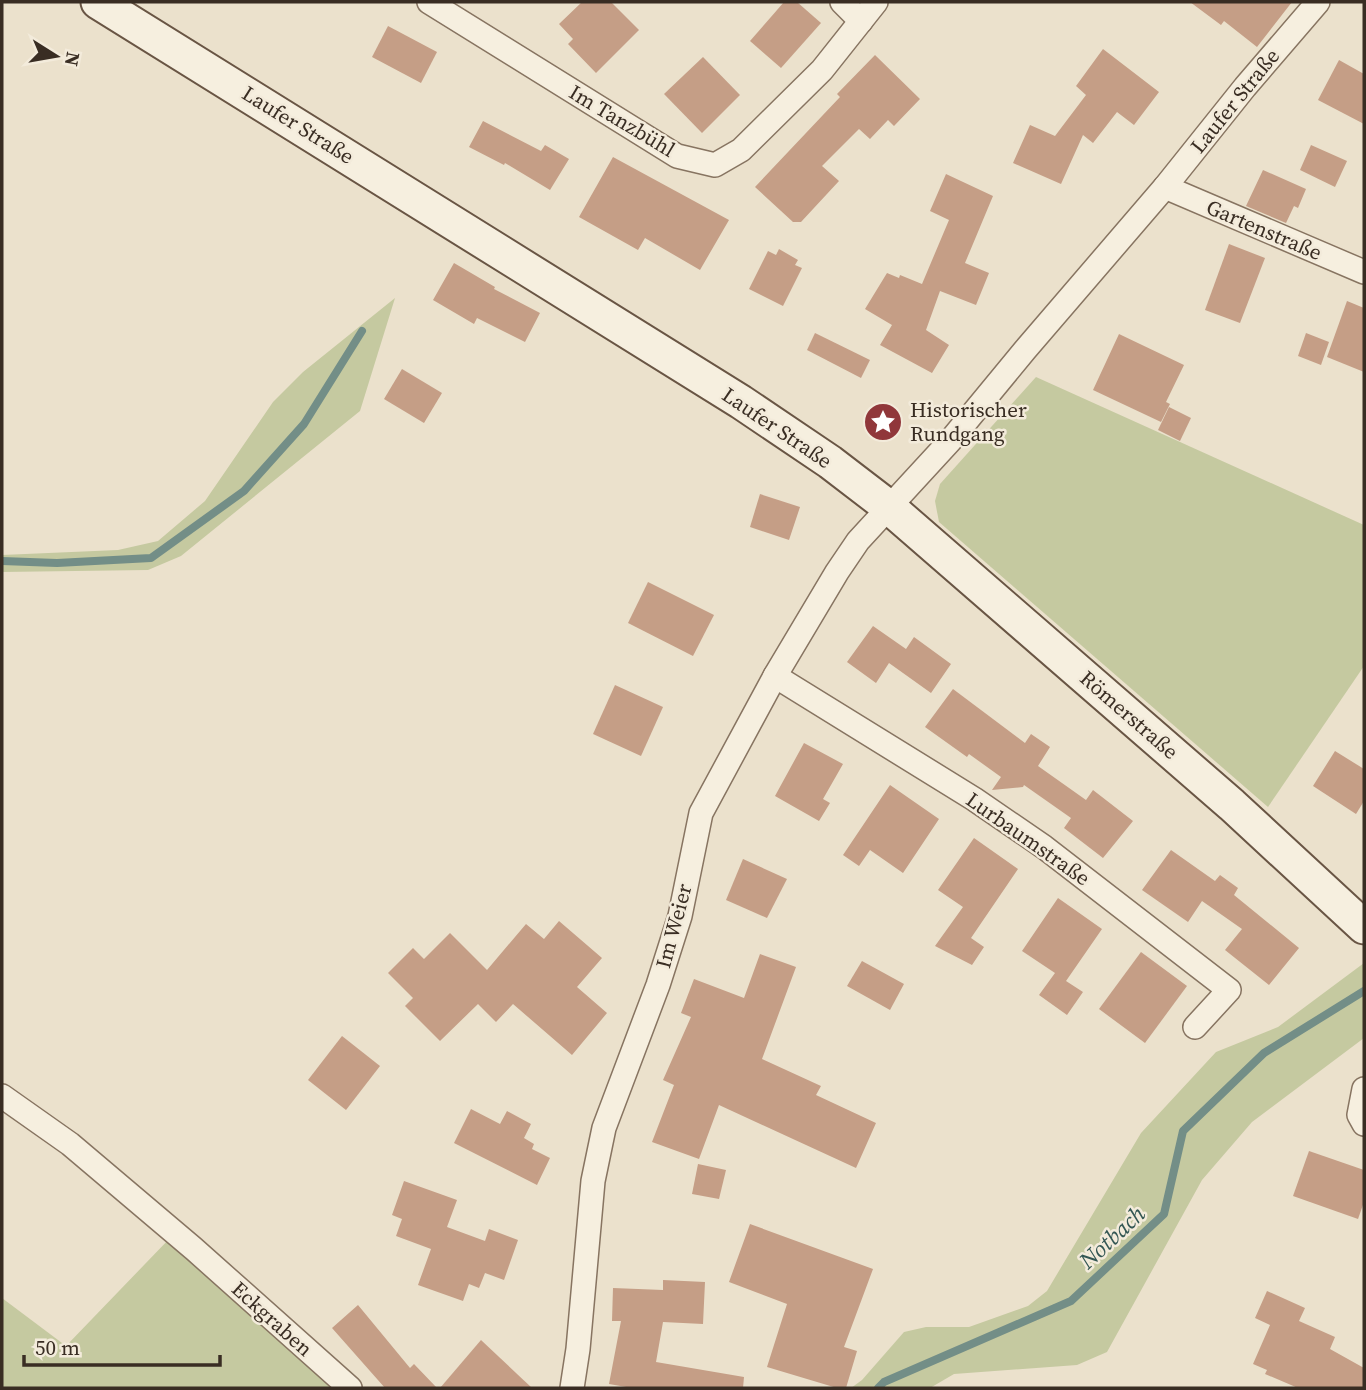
<svg xmlns="http://www.w3.org/2000/svg" width="1366" height="1390" font-family="'Source Serif 4',serif">
<style>
.green{fill:#c5c9a0}
.lines{fill:none;stroke-linecap:round;stroke-linejoin:round}
.stream{stroke:#738e87;stroke-width:8}
.building{fill:#c59e86}
.minor-casing{stroke:#877461;stroke-width:26}
.secondary-casing{stroke:#695544;stroke-width:37}
.minor{stroke:#f6efdf;stroke-width:23}
.secondary{stroke:#f6efdf;stroke-width:33}
.labels{text-anchor:middle;stroke-width:5;stroke-linejoin:round;paint-order:stroke}
.street-label{font-size:21px;fill:#392d23;stroke:#f3ebdb}
.poi-label{font-size:21px;fill:#392d23;stroke:#f3ebdb;text-anchor:start}
.water-label{font-size:23px;font-style:italic;fill:#345754;stroke:#f3ebdb}
</style>
<rect width="100%" height="100%" fill="#ebe1cc"/>
<!-- green -->
<g class="green">
<path d="M 395,298 L 360,411 L 181,556 L 148,570 L 2,572 L 2,555 L 118,550 L 158,541 L 205,501 L 273,402 L 303,372 Z"/>
<path d="M 1036,377 L 1364,525 L 1364,666 L 1268,807 L 939,522 L 935,501 L 940,484 Z"/>
<path d="M 1364,963 L 1364,1038 L 1252,1122 L 1202,1180 L 1107,1352 L 1077,1365 L 954,1374 L 930,1388 L 851,1388 L 862,1380 L 904,1332 L 926,1327 L 969,1327 L 1028,1306 L 1047,1291 L 1141,1133 L 1216,1052 L 1278,1027 Z"/>
<path d="M 171,1237 L 338,1388 L 2,1388 L 2,1298 L 66,1346 Z"/>
</g>
<g class="lines">
<!-- stream -->
<g class="stream">
<path d="M 2,561 L 57,563 L 151,558 L 244,491 L 304,424 L 362,331"/>
<path d="M 878,1388 L 884,1382 L 1071,1301 L 1164,1214 L 1183,1131 L 1264,1053 L 1364,991"/>
</g>
</g>
<!-- building -->
<g class="building">
<path d="M 582,2 L 611,2 L 639,30 L 596,73 L 568,44 L 573,39 L 559,24 Z"/>
<path d="M 784,2 L 797,2 L 821,23 L 781,68 L 750,41 Z"/>
<path d="M 1190,2 L 1292,2 L 1257,47 L 1224,21 L 1221,25 Z"/>
<path d="M 388,26 L 437,52 L 421,83 L 372,57 Z"/>
<path d="M 1103,49 L 1159,92 L 1134,125 L 1117,112 L 1093,143 L 1083,135 L 1061,184 L 1013,163 L 1030,125 L 1055,136 L 1086,95 L 1076,86 Z"/>
<path d="M 875,55 L 920,99 L 894,126 L 888,120 L 870,139 L 859,129 L 822,166 L 839,181 L 801,222 L 793,222 L 755,187 L 840,97 L 837,94 Z"/>
<path d="M 703,57 L 740,95 L 702,133 L 664,94 Z"/>
<path d="M 1339,60 L 1364,74 L 1364,124 L 1318,100 Z"/>
<path d="M 483,121 L 541,151 L 545,145 L 569,159 L 550,190 L 505,163 L 504,165 L 469,147 Z"/>
<path d="M 1311,145 L 1347,161 L 1335,187 L 1300,170 Z"/>
<path d="M 613,157 L 729,220 L 700,270 L 645,238 L 638,250 L 579,217 Z"/>
<path d="M 1263,170 L 1306,189 L 1298,208 L 1294,206 L 1286,223 L 1246,206 Z"/>
<path d="M 946,174 L 993,196 L 965,263 L 989,273 L 976,305 L 940,291 L 926,330 L 949,345 L 932,373 L 880,345 L 892,325 L 865,309 L 887,273 L 899,278 L 900,275 L 922,284 L 949,220 L 930,211 Z"/>
<path d="M 1229,244 L 1265,258 L 1240,323 L 1205,310 Z"/>
<path d="M 779,249 L 798,260 L 795,265 L 802,268 L 783,306 L 749,289 L 768,251 L 776,255 Z"/>
<path d="M 454,263 L 495,287 L 494,289 L 540,313 L 525,342 L 477,318 L 474,324 L 433,300 Z"/>
<path d="M 1347,301 L 1364,308 L 1364,372 L 1327,357 Z"/>
<path d="M 815,333 L 870,360 L 861,378 L 807,350 Z"/>
<path d="M 1306,333 L 1329,342 L 1321,365 L 1298,356 Z"/>
<path d="M 1119,334 L 1184,365 L 1166,402 L 1170,404 L 1161,422 L 1093,390 Z"/>
<path d="M 402,369 L 442,393 L 424,423 L 384,399 Z"/>
<path d="M 1169,407 L 1191,418 L 1180,441 L 1158,430 Z"/>
<path d="M 760,494 L 800,507 L 789,540 L 750,527 Z"/>
<path d="M 648,582 L 714,615 L 693,656 L 628,623 Z"/>
<path d="M 873,626 L 906,649 L 914,637 L 951,664 L 931,693 L 889,663 L 876,683 L 847,662 Z"/>
<path d="M 615,685 L 663,707 L 641,756 L 593,734 Z"/>
<path d="M 953,689 L 1025,743 L 1031,734 L 1050,747 L 1038,766 L 1086,800 L 1093,790 L 1133,821 L 1103,858 L 1064,828 L 1071,818 L 1024,785 L 1023,787 L 992,790 L 1001,777 L 969,754 L 967,757 L 925,727 Z"/>
<path d="M 804,743 L 843,764 L 823,799 L 830,803 L 819,821 L 775,796 Z"/>
<path d="M 1335,751 L 1364,769 L 1364,801 L 1356,814 L 1313,786 Z"/>
<path d="M 890,785 L 939,819 L 903,873 L 870,850 L 859,866 L 843,855 Z"/>
<path d="M 974,838 L 1018,869 L 971,938 L 984,947 L 972,965 L 935,946 L 963,907 L 938,890 Z"/>
<path d="M 1171,850 L 1215,881 L 1220,875 L 1238,888 L 1234,895 L 1299,948 L 1269,985 L 1225,950 L 1242,929 L 1202,901 L 1188,922 L 1142,890 Z"/>
<path d="M 743,859 L 787,879 L 767,918 L 726,900 Z"/>
<path d="M 1058,898 L 1102,929 L 1066,981 L 1083,992 L 1067,1015 L 1039,995 L 1055,973 L 1022,951 Z"/>
<path d="M 559,921 L 602,958 L 577,987 L 607,1013 L 572,1055 L 513,1004 L 496,1022 L 478,1004 L 440,1041 L 405,1006 L 413,998 L 388,973 L 413,948 L 424,959 L 450,933 L 487,970 L 526,924 L 544,939 Z"/>
<path d="M 1141,952 L 1187,986 L 1145,1043 L 1099,1009 Z"/>
<path d="M 760,954 L 796,967 L 762,1059 L 821,1086 L 816,1095 L 876,1123 L 856,1168 L 719,1105 L 699,1159 L 652,1142 L 674,1085 L 663,1080 L 691,1017 L 681,1013 L 694,979 L 744,998 Z"/>
<path d="M 862,961 L 904,984 L 890,1010 L 847,986 Z"/>
<path d="M 342,1036 L 380,1066 L 346,1110 L 308,1080 Z"/>
<path d="M 471,1109 L 500,1124 L 507,1111 L 531,1124 L 524,1138 L 534,1144 L 532,1149 L 550,1158 L 537,1185 L 454,1143 Z"/>
<path d="M 1309,1151 L 1364,1170 L 1364,1202 L 1358,1219 L 1293,1196 Z"/>
<path d="M 698,1164 L 726,1170 L 719,1199 L 692,1194 Z"/>
<path d="M 404,1181 L 457,1200 L 447,1227 L 485,1241 L 489,1229 L 518,1240 L 504,1280 L 485,1273 L 479,1288 L 469,1284 L 463,1301 L 418,1285 L 431,1249 L 396,1236 L 402,1219 L 392,1215 Z"/>
<path d="M 750,1224 L 873,1269 L 844,1347 L 857,1351 L 846,1388 L 837,1388 L 767,1367 L 787,1304 L 729,1282 Z"/>
<path d="M 663,1280 L 705,1282 L 703,1324 L 663,1322 L 656,1362 L 744,1377 L 743,1388 L 632,1388 L 609,1384 L 621,1321 L 612,1321 L 613,1288 L 663,1290 Z"/>
<path d="M 1267,1291 L 1305,1308 L 1299,1321 L 1335,1337 L 1330,1349 L 1364,1368 L 1364,1388 L 1298,1388 L 1265,1374 L 1267,1370 L 1253,1364 L 1270,1325 L 1255,1318 Z"/>
<path d="M 358,1305 L 410,1368 L 414,1364 L 437,1388 L 385,1388 L 332,1328 Z"/>
<path d="M 481,1340 L 532,1388 L 440,1388 Z"/>
</g>
<g class="lines">
<defs>
<g id="minor">
<path d="M 429,2 L 677,156 L 715,165 L 741,150 L 822,70 L 876,2"/>
<path d="M 842,2 L 861,21"/>
<path d="M 1165,187 L 1364,272"/>
<path d="M 775,676 L 974,799 L 1044,847 L 1229,990 L 1195,1027"/>
<path d="M 1364,1089 L 1359,1115 L 1364,1124"/>
<path d="M 2,1096 L 70,1144 L 194,1249 L 350,1388"/>
<path d="M 572,1388 L 578,1349 L 593,1181 L 604,1128 L 658,985 L 680,916 L 701,813 L 775,676 L 837,572 L 858,541 L 950,441 L 1025,350 L 1165,187 L 1245,87 L 1318,2"/>
</g>
<path id="secondary" d="M 98,2 L 741,402 L 830,462 L 890,508 L 1232,805 L 1364,927"/>
</defs>
<!-- minor casing -->
<use href="#minor" class="minor-casing"/>
<!-- secondary casing -->
<use href="#secondary" class="secondary-casing"/>
<!-- minor -->
<use href="#minor" class="minor"/>
<!-- secondary -->
<use href="#secondary" class="secondary"/>
</g>
<!-- icons -->
<defs>
<symbol id="sight-disc" viewBox="-11 -11 22 22"><circle r="9.5" fill="#90373a" stroke="#f3ebdb"/><path d="M0-6L1.8-2.2L6-1.7L2.9 1.2L3.7 5.4L0 3.3L-3.7 5.4L-2.9 1.2L-6-1.7L-1.8-2.2Z" fill="#fff"/></symbol>
</defs>
<g fill-rule="evenodd">
<use href="#sight-disc" x="861" y="400" width="44" height="44"/>
</g>
<g class="labels">
<!-- street labels -->
<g class="street-label">
<text transform="translate(1235 101) rotate(-51)" y="7">Laufer Straße</text>
<text transform="translate(622 121) rotate(31)" y="7">Im Tanzbühl</text>
<text transform="translate(298 125) rotate(32)" y="7">Laufer Straße</text>
<text transform="translate(1264 230) rotate(23)" y="7">Gartenstraße</text>
<text transform="translate(777 428) rotate(34)" y="7">Laufer Straße</text>
<text transform="translate(1129 715) rotate(41)" y="7">Römerstraße</text>
<text transform="translate(1028 839) rotate(35)" y="7">Lurbaumstraße</text>
<text transform="translate(674 926) rotate(-75)" y="7">Im Weier</text>
<text transform="translate(272 1319) rotate(42)" y="7">Eckgraben</text>
</g>
<!-- poi labels -->
<g class="poi-label">
<text x="910" y="417">Historischer<tspan x="910" dy="24">Rundgang</tspan></text>
</g>
<!-- water labels -->
<g class="water-label">
<text transform="translate(1112 1237) rotate(-43)" y="8">Notbach</text>
</g>
</g>
<!-- border -->
<rect width="1366" height="1390" fill="none" stroke="#392d23" stroke-width="7"/>
<!-- north arrow -->
<g transform="translate(56 56) rotate(101)" stroke="#f3ebdb" stroke-width="5" paint-order="stroke">
<path d="M0-5L12 26L0 18L-12 26Z" fill="#392d23"/>
<text y="-10" font-size="19" font-weight="bold" text-anchor="middle" fill="#392d23">N</text>
</g>
<!-- scale -->
<path d="M24 1355v10h196v-10" fill="none" stroke="#392d23" stroke-width="3.5"/>
<text x="35" y="1355" font-size="21" fill="#392d23" stroke="#f3ebdb" stroke-width="5" paint-order="stroke">50 m</text>
</svg>
